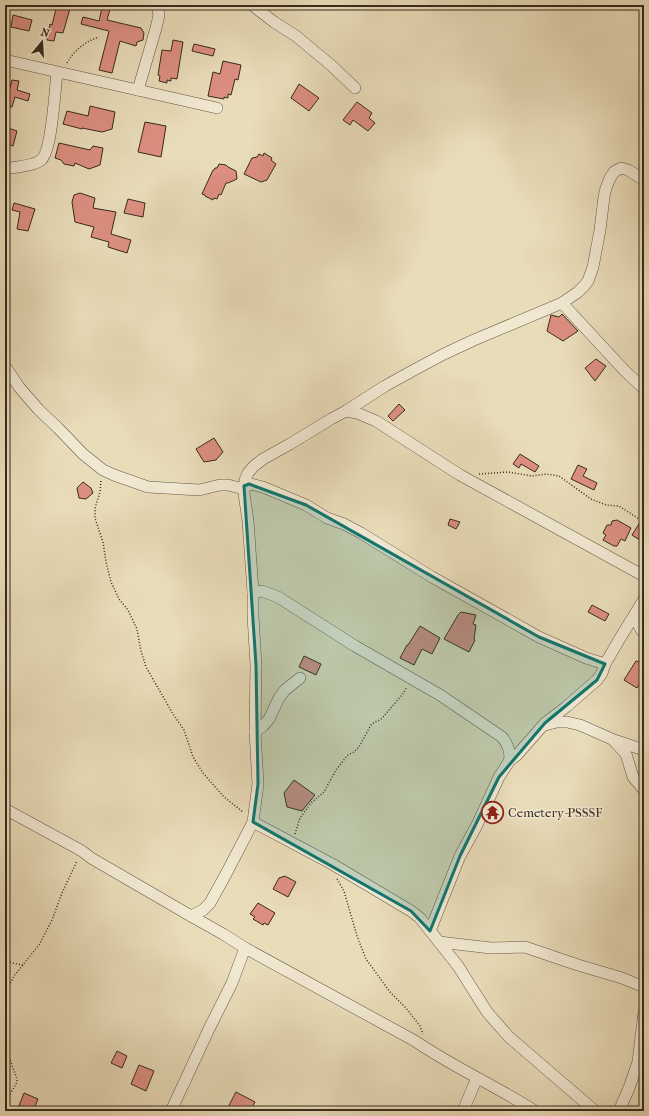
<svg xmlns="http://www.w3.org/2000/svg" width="649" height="1116" font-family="'IM FELL French Canon',serif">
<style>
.building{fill:#dd8f81;stroke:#372a1d}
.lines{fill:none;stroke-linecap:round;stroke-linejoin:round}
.minor-casing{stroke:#645644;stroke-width:12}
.path{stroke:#372a1d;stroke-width:1.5;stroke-dasharray:1 2;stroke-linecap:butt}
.minor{stroke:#f1e8d2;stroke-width:11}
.marked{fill:#0f766e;fill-opacity:0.2;stroke:#0f766e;stroke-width:3;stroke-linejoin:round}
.labels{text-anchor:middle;stroke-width:3;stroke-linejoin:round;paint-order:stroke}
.poi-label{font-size:13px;fill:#372a1d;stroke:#f1e8d2;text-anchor:start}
</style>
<rect width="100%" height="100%" fill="#e9dcb9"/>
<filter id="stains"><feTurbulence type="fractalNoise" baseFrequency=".005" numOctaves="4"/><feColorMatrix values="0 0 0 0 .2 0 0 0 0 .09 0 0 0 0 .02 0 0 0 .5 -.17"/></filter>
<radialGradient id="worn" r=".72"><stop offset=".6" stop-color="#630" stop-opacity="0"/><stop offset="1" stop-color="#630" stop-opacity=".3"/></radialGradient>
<!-- building -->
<g class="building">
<path d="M 57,5 L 71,5 L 63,33 L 56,32 L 54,41 L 47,40 L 50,24 L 52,25 Z"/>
<path d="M 102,8 L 110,9 L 107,20 L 141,28 L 144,33 L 143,40 L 137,42 L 136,46 L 120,41 L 112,73 L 99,70 L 109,31 L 81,24 L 83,17 L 99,21 Z"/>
<path d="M 13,15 L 32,20 L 29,31 L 11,27 Z"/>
<path d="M 173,40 L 183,42 L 177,79 L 171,78 L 171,81 L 167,80 L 167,83 L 159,81 L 160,76 L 158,75 L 162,50 L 171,51 Z"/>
<path d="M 194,44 L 215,49 L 213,56 L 192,51 Z"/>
<path d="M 223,61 L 241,65 L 238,80 L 235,79 L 231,95 L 228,94 L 228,98 L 224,97 L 224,99 L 208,96 L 213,72 L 220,74 Z"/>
<path d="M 12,80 L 19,81 L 17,90 L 30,94 L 28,101 L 15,97 L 12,107 L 5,105 L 8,95 L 5,94 L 5,87 L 10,88 Z"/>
<path d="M 299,84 L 319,98 L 309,111 L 291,98 Z"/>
<path d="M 357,102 L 372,113 L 369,118 L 375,123 L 368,131 L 353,120 L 350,125 L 343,120 Z"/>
<path d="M 90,106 L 115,112 L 112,129 L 102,132 L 82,128 L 82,129 L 63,124 L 67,111 L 88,116 Z"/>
<path d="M 145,122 L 166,126 L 161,157 L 138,152 Z"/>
<path d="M 5,127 L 17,131 L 13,146 L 5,143 Z"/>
<path d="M 59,143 L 90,150 L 93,146 L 103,148 L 100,165 L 89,169 L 75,163 L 74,166 L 64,164 L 61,160 L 55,158 Z"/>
<path d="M 264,153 L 272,158 L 271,160 L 276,164 L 267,180 L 261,182 L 244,174 L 252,158 L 257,157 L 259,154 L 263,156 Z"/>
<path d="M 219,164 L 226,165 L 228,167 L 236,171 L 237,179 L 228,183 L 226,183 L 221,195 L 219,194 L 217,199 L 214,198 L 213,200 L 205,196 L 205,195 L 202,194 L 213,170 L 214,170 L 215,168 L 217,168 Z"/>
<path d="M 80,193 L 95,198 L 93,208 L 116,212 L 111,234 L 131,240 L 127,253 L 108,247 L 109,242 L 91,237 L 94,227 L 75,222 L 72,202 L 74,195 Z"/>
<path d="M 128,199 L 145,203 L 143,217 L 124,213 Z"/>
<path d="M 14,203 L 35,209 L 28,231 L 17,229 L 20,212 L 12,210 Z"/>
<path d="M 562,314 L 578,331 L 563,341 L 547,331 L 551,315 L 559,317 Z"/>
<path d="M 596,359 L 606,366 L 595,381 L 585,368 Z"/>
<path d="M 399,404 L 405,410 L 393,421 L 388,416 Z"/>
<path d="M 214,438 L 223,452 L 216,460 L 204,462 L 196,449 Z"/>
<path d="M 520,454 L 539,466 L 535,472 L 521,464 L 519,468 L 513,464 Z"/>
<path d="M 578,465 L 587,469 L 583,476 L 597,483 L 594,490 L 571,479 Z"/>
<path d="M 83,482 L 91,488 L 93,493 L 86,499 L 79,498 L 77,488 Z"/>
<path d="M 644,516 L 644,530 L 638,539 L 632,535 Z"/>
<path d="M 450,519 L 460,522 L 456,529 L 448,525 Z"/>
<path d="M 617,520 L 631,528 L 625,541 L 621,539 L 617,546 L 614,546 L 603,540 L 606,535 L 603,533 L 607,525 L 611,525 L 612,521 Z"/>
<path d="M 592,605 L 609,614 L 605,621 L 588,612 Z"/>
<path d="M 461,612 L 476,615 L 473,624 L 476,625 L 474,639 L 475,640 L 469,652 L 444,639 L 458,615 Z"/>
<path d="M 420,626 L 440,638 L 432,654 L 422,649 L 414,665 L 400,658 L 407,645 L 408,645 Z"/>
<path d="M 304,656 L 321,664 L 316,675 L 299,667 Z"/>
<path d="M 636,661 L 644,662 L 644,677 L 637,688 L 624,680 Z"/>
<path d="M 294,780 L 315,795 L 302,811 L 287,807 L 284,793 Z"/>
<path d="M 285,876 L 296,882 L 288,897 L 273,889 L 279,878 Z"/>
<path d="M 258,903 L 275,913 L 268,925 L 264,923 L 263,925 L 253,919 L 255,917 L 250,914 Z"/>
<path d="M 117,1051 L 127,1056 L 122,1068 L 111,1063 Z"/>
<path d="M 139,1065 L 154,1071 L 146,1091 L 131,1084 Z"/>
<path d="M 236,1092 L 255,1102 L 250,1111 L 226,1111 Z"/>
<path d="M 24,1093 L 38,1099 L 33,1111 L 17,1111 Z"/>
</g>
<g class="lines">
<defs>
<g id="minor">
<path d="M 252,5 L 274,22 L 296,36 L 332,66 L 355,88"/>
<path d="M 5,60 L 217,108"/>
<path d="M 138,90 L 156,28 L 159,15 L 157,5"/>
<path d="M 5,169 C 14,167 34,166 41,160 C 52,152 55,88 57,73"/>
<path d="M 562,303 L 624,370 L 644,389"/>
<path d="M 5,366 L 19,387 L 38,409 L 58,428 L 83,454 L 103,470 L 114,475 L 148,487 L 199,490 L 220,485 L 228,485 L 244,489"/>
<path d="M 346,411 L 357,413 L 376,421 L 460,475 L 644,576"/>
<path d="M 244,486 L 249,484 L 255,485 L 263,487 L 306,505 L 327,518 L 344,524 L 361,533 L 432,577 L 539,637 L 586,658 L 605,664"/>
<path d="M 253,592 L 262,591 L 278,597 L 355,646 L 440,695 L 502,737 C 508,744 510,750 510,760"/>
<path d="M 634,617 L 642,631 L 644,633"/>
<path d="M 545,725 L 557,722 L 567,722 L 580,725 L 614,740 L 644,750"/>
<path d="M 255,732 L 263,726 L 269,719 L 279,698 L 285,690 L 300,678"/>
<path d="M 614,741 L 626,754 L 633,777 L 644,790"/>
<path d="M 5,809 L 82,851 L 91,858 L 191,916 L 223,934 L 245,948 L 415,1041 C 453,1067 496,1086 535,1111"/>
<path d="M 253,822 L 332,864 L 411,911 L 420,918 L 458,966 L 487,1012 L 509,1037 L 595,1111"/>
<path d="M 191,916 L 203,910 L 210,903 L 226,874 L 253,822 L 258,784 L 255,732 L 256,665 L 253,616 L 253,592 L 248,521 L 244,494 L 245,480 L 248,473 L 254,466 L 263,459 L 290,444 L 331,419 L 346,411 L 385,386 L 414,370 L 444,354 L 474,340 L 562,303 L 578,292 L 584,286 L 588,281 L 593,267 L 600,230 L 604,197 L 606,188 L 610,178 L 614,172 L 621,168 L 628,170 L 644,180"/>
<path d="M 430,931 L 460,856 L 477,825 L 499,777 L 510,760 L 517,755 L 545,723 L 566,707 L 597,680 L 602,673 L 605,664 L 619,640 L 644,599"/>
<path d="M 439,942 L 491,948 L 525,947 L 578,965 L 622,978 L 644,987"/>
<path d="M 171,1111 L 209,1029 L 232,983 L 245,948"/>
<path d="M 463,1111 L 477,1078"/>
<path d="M 619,1111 L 629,1088 L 638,1062 L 644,1012"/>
</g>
</defs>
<!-- minor casing -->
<use href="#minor" class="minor-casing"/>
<!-- path -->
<g class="path">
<path d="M 67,63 C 73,51 86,41 99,37"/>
<path d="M 479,474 L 508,472 L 532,476 L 546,474 L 559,476 L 591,499 L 606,505 L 619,506 L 639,519"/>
<path d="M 101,481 L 100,492 L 95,508 L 95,518 L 103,542 L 106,562 L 111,582 L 119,599 L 128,610 L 137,629 L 141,651 L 146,667 L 173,714 L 184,730 L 193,757 L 203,773 L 224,797 L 243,812"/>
<path d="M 295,834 L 300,818 L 312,802 L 324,792 L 336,770 L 343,761 L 348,755 L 354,752 L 359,747 L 371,725 C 375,721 380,721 383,717 L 402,695 L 407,687"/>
<path d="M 337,879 L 344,891 L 357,936 L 366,959 L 390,992 L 406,1008 L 420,1026 L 423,1034"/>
<path d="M 5,959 L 12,963 L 23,965"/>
<path d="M 5,994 L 14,976 L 39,945 L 52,920 L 62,893 L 77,861"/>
<path d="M 5,1016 L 7,1025 L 6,1037 L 8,1054 L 17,1079 L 17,1082 L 5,1103"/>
</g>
<!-- minor -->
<use href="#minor" class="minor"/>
</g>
<!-- marked area -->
<path class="marked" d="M 249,484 L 306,505 L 539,637 L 605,664 L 597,680 L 545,723 L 499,777 L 460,856 L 430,931 L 411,911 L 253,822 L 258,784 L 256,665 L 244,486 Z"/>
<!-- icons -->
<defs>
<symbol id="temple-ring" viewBox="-11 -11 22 22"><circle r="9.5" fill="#f1e8d2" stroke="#8f2418" stroke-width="1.5"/><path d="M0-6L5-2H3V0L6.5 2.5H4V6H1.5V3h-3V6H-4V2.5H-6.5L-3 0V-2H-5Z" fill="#8f2418"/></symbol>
</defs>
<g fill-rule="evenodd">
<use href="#temple-ring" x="480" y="800" width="25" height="25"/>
</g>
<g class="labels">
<!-- poi labels -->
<g class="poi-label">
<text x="508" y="817">Cemetery-PSSSF</text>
</g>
</g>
<!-- margin -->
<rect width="649" height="1116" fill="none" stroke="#e9dcb9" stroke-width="20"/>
<rect x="6" y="6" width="637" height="1104" fill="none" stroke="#372a1d" stroke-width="2"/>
<rect x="10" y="10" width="629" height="1096" fill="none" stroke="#372a1d"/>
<!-- north arrow -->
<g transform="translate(42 42) rotate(18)" stroke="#f1e8d2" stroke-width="3" paint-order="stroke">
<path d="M0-3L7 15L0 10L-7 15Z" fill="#372a1d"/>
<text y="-6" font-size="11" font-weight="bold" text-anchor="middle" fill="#372a1d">N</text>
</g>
<rect width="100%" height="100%" filter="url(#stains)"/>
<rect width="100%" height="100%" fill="url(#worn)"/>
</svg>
